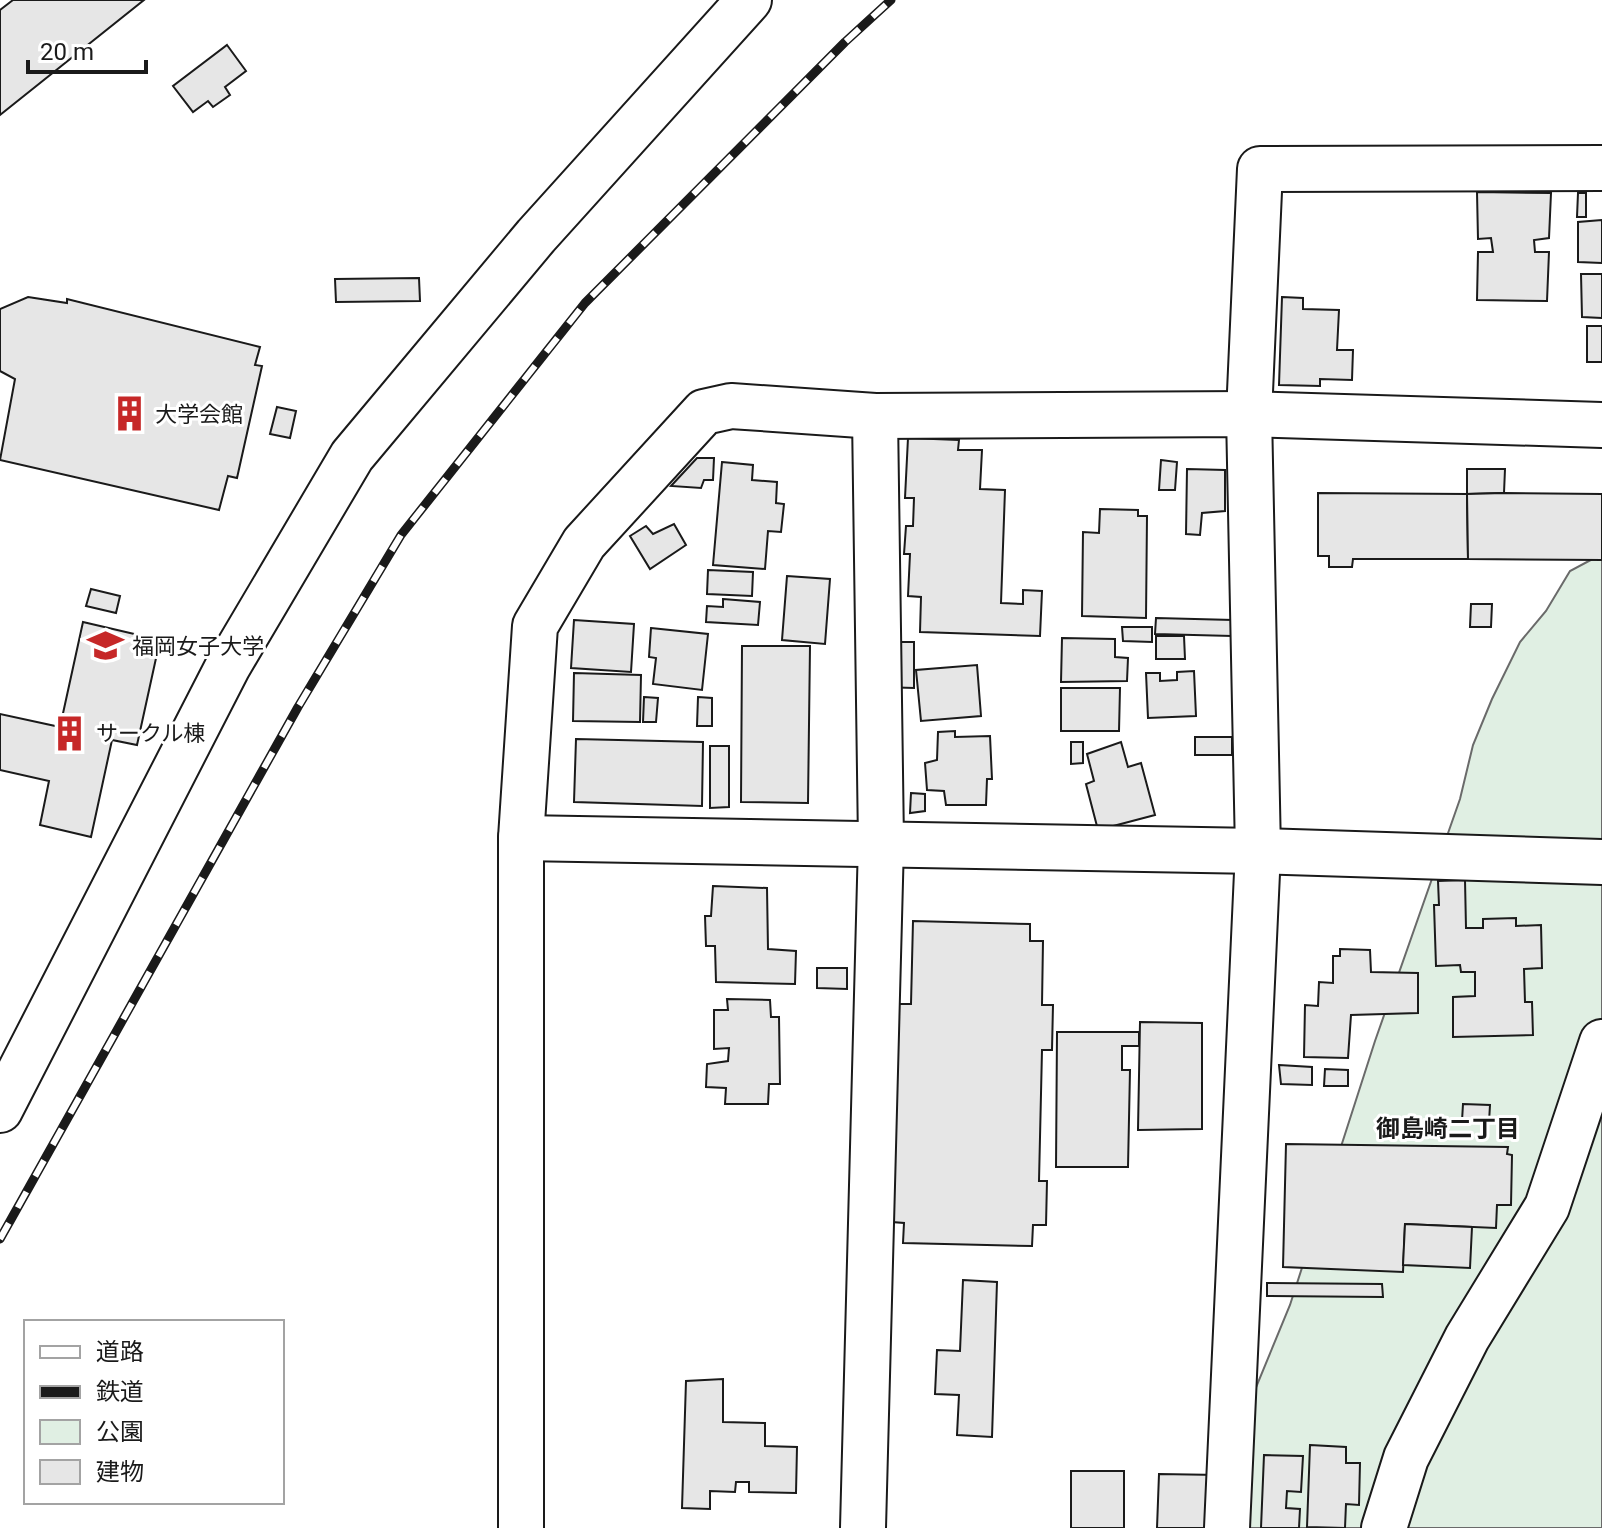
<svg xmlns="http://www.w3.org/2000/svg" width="1602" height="1528" font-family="Roboto,'Noto Sans JP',sans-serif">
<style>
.green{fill:#e0efe3;stroke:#6a6a6a;stroke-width:2}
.building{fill:#e6e6e6;stroke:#1a1a1a;stroke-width:2}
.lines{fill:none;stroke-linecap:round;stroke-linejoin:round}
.minor-casing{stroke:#1a1a1a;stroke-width:48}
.minor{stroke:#fff;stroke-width:44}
.rail-casing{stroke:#1a1a1a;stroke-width:9}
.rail{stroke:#fff;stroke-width:6;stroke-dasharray:18;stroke-linecap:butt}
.labels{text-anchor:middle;stroke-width:6;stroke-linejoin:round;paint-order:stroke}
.poi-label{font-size:22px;fill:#1a1a1a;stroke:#fff;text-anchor:start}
.neighbourhood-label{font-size:24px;font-weight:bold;fill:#1a1a1a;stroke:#fff}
</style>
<rect width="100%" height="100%" fill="#fff"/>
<!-- green -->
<path class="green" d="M 1602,554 L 1602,1528 L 1198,1528 L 1290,1305 L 1375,1041 L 1460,799 L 1473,745 L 1492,699 L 1520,642 L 1546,611 L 1570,571 Z"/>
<!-- building -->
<g class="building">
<path d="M 13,0 L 144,0 L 0,115 L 0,10 Z"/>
<path d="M 227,45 L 246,71 L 225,87 L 230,95 L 213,107 L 208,101 L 193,112 L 173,86 Z"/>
<path d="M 1477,192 L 1551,193 L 1549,238 L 1534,240 L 1535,252 L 1549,252 L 1547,301 L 1477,300 L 1478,252 L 1493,252 L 1491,238 L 1478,239 Z"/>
<path d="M 1578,193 L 1586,193 L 1586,217 L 1577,217 Z"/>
<path d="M 1602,220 L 1602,263 L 1578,262 L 1578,222 Z"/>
<path d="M 1581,274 L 1602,274 L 1602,318 L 1582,317 Z"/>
<path d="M 419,278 L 420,301 L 336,302 L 335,279 Z"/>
<path d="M 28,297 L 67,303 L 67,299 L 260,347 L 255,365 L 262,366 L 237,478 L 228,476 L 219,510 L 0,460 L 15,379 L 0,371 L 0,309 Z"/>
<path d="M 1282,297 L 1303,298 L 1303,309 L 1339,310 L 1337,350 L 1353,350 L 1352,380 L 1320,379 L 1320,386 L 1279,385 Z"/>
<rect x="1587" y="326" width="15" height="36"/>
<path d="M 277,407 L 296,411 L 290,438 L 270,434 Z"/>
<path d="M 908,438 L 959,440 L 958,450 L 982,450 L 980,489 L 1005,490 L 1001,603 L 1023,604 L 1023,590 L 1042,591 L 1040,636 L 920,632 L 921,597 L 908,596 L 910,554 L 904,554 L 906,526 L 913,526 L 914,498 L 905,498 Z"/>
<path d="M 697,458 L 714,458 L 713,480 L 704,480 L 701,488 L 671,486 Z"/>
<path d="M 1161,460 L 1177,462 L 1175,490 L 1159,490 Z"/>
<path d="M 722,462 L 753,465 L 752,480 L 777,482 L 776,503 L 784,504 L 781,532 L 768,531 L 765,569 L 713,565 Z"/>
<path d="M 1187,469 L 1225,470 L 1225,511 L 1202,513 L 1200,535 L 1186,534 Z"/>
<path d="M 1467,469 L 1505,469 L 1504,493 L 1467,494 Z"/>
<path d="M 1318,493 L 1467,494 L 1468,559 L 1353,559 L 1352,567 L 1329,567 L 1329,556 L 1318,556 Z"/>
<path d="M 1504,493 L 1602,494 L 1602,560 L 1468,559 L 1467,494 Z"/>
<path d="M 1100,509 L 1138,510 L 1138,516 L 1147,516 L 1146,618 L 1082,616 L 1083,532 L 1099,533 Z"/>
<path d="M 674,524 L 686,545 L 650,569 L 630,536 L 646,526 L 653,534 Z"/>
<path d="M 708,570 L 753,572 L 752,596 L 707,594 Z"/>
<path d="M 787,576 L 830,579 L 825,644 L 782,640 Z"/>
<path d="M 91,589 L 120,596 L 116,613 L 86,606 Z"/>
<path d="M 723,599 L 760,602 L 758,625 L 706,622 L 707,606 L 723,607 Z"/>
<path d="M 1471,604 L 1492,604 L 1491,627 L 1470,627 Z"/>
<path d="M 1156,618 L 1233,620 L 1232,636 L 1155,634 Z"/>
<path d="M 574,620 L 634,624 L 631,672 L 571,668 Z"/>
<path d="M 83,622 L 160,640 L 137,745 L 112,740 L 91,837 L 40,825 L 49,781 L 0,770 L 0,714 L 60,727 Z"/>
<path d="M 1122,627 L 1152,627 L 1152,642 L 1123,641 Z"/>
<path d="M 651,628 L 708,634 L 702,690 L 653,684 L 656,658 L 649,657 Z"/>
<path d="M 1156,636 L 1184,636 L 1185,659 L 1156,659 Z"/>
<path d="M 1062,638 L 1115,639 L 1115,657 L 1128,658 L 1127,681 L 1061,682 Z"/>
<path d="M 881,642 L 914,642 L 914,688 L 881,687 Z"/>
<path d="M 742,646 L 810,646 L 808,803 L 741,802 Z"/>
<path d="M 977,665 L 981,716 L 921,721 L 916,670 Z"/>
<path d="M 1194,671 L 1196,716 L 1148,718 L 1146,673 L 1160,673 L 1160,681 L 1177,680 L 1177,672 Z"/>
<path d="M 574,673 L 641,675 L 640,722 L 573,721 Z"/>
<path d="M 1061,688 L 1120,688 L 1119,731 L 1061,731 Z"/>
<path d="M 644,697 L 658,698 L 656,722 L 643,722 Z"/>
<path d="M 698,697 L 712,698 L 712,726 L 697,726 Z"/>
<path d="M 955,731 L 955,737 L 990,736 L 992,779 L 987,779 L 986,805 L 946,805 L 944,791 L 927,790 L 925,763 L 937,760 L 938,732 Z"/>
<rect x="1195" y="737" width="37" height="18"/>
<path d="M 576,739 L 703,742 L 702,806 L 574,802 Z"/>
<path d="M 1071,742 L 1083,742 L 1083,763 L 1071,764 Z"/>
<path d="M 1121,742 L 1128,767 L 1141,763 L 1155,815 L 1098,830 L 1086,784 L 1094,781 L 1087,754 Z"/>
<path d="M 710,746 L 729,746 L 729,807 L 710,808 Z"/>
<path d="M 911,793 L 925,794 L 925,811 L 910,813 Z"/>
<path d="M 1465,880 L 1466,928 L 1483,928 L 1483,919 L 1516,918 L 1516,926 L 1541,925 L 1542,968 L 1524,969 L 1525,1002 L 1532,1002 L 1533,1035 L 1453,1037 L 1453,997 L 1475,996 L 1475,972 L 1461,972 L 1460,965 L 1436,966 L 1434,905 L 1439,905 L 1438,881 Z"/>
<path d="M 713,886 L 767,888 L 768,949 L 796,951 L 795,984 L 716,982 L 715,946 L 706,946 L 705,916 L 711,916 Z"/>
<path d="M 913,921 L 1030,924 L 1030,941 L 1043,941 L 1042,1005 L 1053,1005 L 1052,1050 L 1042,1050 L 1039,1181 L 1047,1181 L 1046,1225 L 1033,1225 L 1032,1246 L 903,1243 L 904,1223 L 892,1222 L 897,1004 L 911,1004 Z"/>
<path d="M 1340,949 L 1370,950 L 1371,972 L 1418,973 L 1418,1013 L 1351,1015 L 1348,1058 L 1304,1057 L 1305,1005 L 1318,1006 L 1319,982 L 1333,983 L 1333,956 L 1340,956 Z"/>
<path d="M 817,968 L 847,968 L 847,989 L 817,988 Z"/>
<path d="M 727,999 L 770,1000 L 771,1017 L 779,1017 L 780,1084 L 769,1084 L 768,1104 L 725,1104 L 726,1088 L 706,1087 L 707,1064 L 728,1061 L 729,1048 L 714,1049 L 714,1010 L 728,1010 Z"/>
<path d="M 1140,1022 L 1202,1023 L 1202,1129 L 1138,1130 Z"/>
<path d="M 1057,1032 L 1139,1032 L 1139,1046 L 1122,1046 L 1122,1070 L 1130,1070 L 1128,1167 L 1056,1167 Z"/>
<path d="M 1279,1065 L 1312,1067 L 1312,1085 L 1281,1084 Z"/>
<path d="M 1325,1069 L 1348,1070 L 1348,1086 L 1324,1086 Z"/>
<path d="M 1463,1104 L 1490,1105 L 1489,1122 L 1462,1121 Z"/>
<path d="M 1286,1144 L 1508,1147 L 1507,1154 L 1512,1155 L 1511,1205 L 1497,1205 L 1496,1228 L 1405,1224 L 1403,1272 L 1283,1267 Z"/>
<path d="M 1405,1224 L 1472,1227 L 1470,1268 L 1403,1265 Z"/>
<path d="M 963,1280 L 997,1282 L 992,1437 L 957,1435 L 959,1395 L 935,1394 L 937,1350 L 960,1351 Z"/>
<path d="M 1267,1283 L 1382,1284 L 1383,1297 L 1267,1296 Z"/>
<path d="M 723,1379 L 723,1422 L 765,1423 L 765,1446 L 797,1447 L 796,1493 L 749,1492 L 749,1482 L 736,1482 L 735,1492 L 710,1491 L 710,1509 L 682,1508 L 686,1381 Z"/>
<path d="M 1310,1445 L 1346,1447 L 1346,1463 L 1360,1463 L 1359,1505 L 1346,1504 L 1345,1528 L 1307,1527 Z"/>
<path d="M 1264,1455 L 1303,1456 L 1301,1492 L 1287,1491 L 1286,1508 L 1300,1509 L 1299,1528 L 1261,1528 Z"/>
<rect x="1071" y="1471" width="53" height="57"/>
<path d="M 1159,1474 L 1219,1475 L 1217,1528 L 1157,1528 Z"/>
</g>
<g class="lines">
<defs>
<g id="minor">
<path d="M 521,838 L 1258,851 L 1602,862"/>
<path d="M 0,1110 L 228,666 L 352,456 L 536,236 L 749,0"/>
<path d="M 521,1528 L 521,838 L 535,626 L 584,543 L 704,412 L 731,406 L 875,416 L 1249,414 L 1602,425"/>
<path d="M 863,1528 L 881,843 L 875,416"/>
<path d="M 1227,1528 L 1258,851 L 1249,414 L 1260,169 L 1602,168"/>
<path d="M 1384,1528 L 1406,1458 L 1467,1338 L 1547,1207 L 1602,1042"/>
</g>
</defs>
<!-- minor casing -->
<use href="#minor" class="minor-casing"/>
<!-- minor -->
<use href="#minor" class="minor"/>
<defs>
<path id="rail" d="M 0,1239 L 298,707 L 401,535 L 585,303 L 845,42 L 891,0"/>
</defs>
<!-- rail casing -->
<use href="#rail" class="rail-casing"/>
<!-- rail -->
<use href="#rail" class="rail"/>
</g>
<!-- icons -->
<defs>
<symbol id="building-bare" viewBox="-9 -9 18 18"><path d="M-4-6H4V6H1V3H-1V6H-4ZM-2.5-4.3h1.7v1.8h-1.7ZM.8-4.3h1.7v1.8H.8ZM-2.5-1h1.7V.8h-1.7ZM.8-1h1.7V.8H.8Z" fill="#c62828" stroke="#fff" stroke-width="2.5" paint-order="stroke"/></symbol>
<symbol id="university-bare" viewBox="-9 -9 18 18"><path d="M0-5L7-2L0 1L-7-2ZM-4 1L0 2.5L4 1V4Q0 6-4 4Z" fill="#c62828" stroke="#fff" stroke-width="2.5" paint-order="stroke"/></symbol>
</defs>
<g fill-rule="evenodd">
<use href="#building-bare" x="104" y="388" width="51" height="51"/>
<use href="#university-bare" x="80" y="620" width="51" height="51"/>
<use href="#building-bare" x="44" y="708" width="51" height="51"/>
</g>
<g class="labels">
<!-- poi labels -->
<g class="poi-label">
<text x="155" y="422">大学会館</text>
<text x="132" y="654">福岡女子大学</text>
<text x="96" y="741">サークル棟</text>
</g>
<!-- neighbourhood labels -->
<g class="neighbourhood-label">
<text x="1448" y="1137">御島崎二丁目</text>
</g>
</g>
<!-- legend -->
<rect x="24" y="1320" width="260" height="184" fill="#ffffff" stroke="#a3a3a3" stroke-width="2"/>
<rect x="40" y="1346" width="40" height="12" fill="#ffffff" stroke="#a3a3a3" stroke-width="2"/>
<text x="96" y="1360" font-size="24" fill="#1a1a1a">道路</text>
<rect x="40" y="1386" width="40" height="12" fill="#1a1a1a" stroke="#a3a3a3" stroke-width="2"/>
<text x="96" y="1400" font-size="24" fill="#1a1a1a">鉄道</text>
<rect x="40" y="1420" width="40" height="24" fill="#e0efe3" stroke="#a3a3a3" stroke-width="2"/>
<text x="96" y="1440" font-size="24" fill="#1a1a1a">公園</text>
<rect x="40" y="1460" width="40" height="24" fill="#e6e6e6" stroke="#a3a3a3" stroke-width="2"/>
<text x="96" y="1480" font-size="24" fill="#1a1a1a">建物</text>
<!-- scale -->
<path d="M28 60v12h118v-12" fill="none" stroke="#1a1a1a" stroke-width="4"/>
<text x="40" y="60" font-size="24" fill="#1a1a1a" stroke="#ffffff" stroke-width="6" paint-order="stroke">20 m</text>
</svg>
